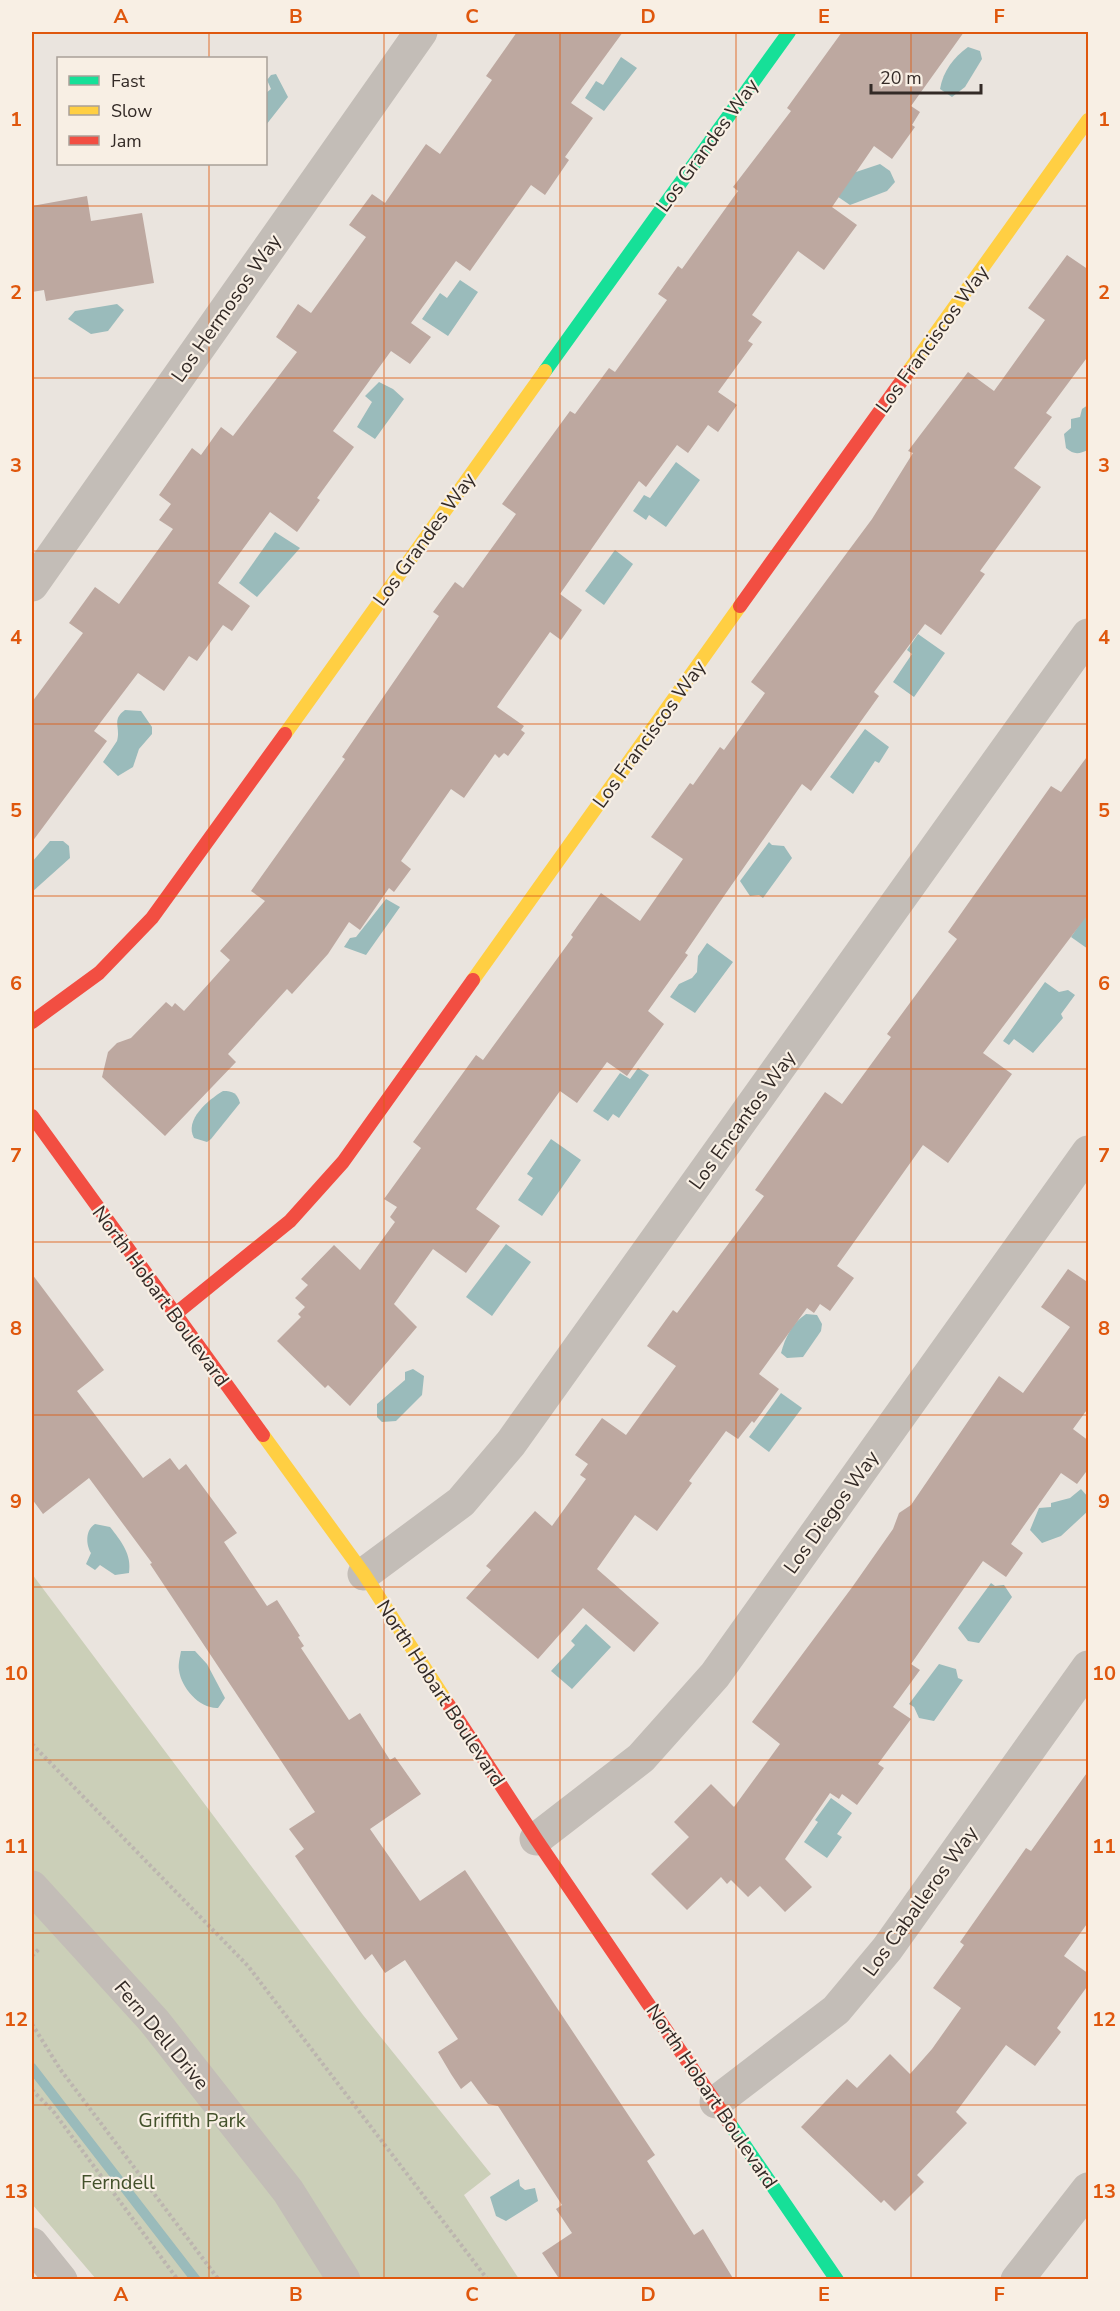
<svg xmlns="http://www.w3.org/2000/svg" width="1120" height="2311" font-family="'Nunito Sans',sans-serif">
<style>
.green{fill:#cbcfb8}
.water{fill:#9abbbb}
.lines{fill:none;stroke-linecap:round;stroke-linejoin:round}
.stream{stroke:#9abbbb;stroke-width:10}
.building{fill:#bda8a0}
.path{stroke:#bcb5af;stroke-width:4;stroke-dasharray:3 3;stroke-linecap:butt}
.street{stroke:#c3bdb7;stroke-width:33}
.fast{stroke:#16e098;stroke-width:14}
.slow{stroke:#ffcf43;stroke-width:14}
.jam{stroke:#f24e42;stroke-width:14}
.grid{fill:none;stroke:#df570d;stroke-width:1.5;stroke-opacity:0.55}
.labels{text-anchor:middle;stroke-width:4.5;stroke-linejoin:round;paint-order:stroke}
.street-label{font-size:20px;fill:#332a26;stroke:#f8efe4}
.park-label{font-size:20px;fill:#43512b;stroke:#f8efe4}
.neatline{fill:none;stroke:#df570d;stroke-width:2}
.grid-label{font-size:20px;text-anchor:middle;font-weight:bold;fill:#df570d}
</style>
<rect width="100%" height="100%" fill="#eae4de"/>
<!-- green -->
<path class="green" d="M 32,1574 L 363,2015 L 491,2174 L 464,2195 L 519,2279 L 96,2279 L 32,2204 Z"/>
<!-- water -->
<g class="water">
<path d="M 968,47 L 980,51 L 982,59 L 965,87 L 952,97 L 940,89 C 943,71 954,57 968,47 Z"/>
<path d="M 621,57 L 637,68 L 604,111 L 585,98 L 596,81 L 603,85 Z"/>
<path d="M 276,74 L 288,97 L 266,125 L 266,93 L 271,89 L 267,80 L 271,75 Z"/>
<path d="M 880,164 L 890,171 L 895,182 L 887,191 L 850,205 L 825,188 L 853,173 Z"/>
<path d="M 460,280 L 478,292 L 448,336 L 422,319 L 440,293 L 447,298 Z"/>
<path d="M 117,304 L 124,310 L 108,331 L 91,334 L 68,319 L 75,311 Z"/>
<path d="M 379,382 L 393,389 L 404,399 L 375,439 L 357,427 L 372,402 L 365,396 Z"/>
<path d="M 1088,405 L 1088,450 C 1079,454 1074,455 1066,448 L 1064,434 L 1071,428 L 1071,419 L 1080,417 L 1082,409 Z"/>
<path d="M 676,462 L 700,480 L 666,527 L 649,515 L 646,520 L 633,511 L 644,495 L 650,498 Z"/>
<path d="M 275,532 L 300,548 L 257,597 L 239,583 Z"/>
<path d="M 615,550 L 633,564 L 604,605 L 585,591 Z"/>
<path d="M 918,634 L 945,653 L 914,697 L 893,682 L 912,654 L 907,650 Z"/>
<path d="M 125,710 L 141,711 L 152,727 L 152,734 L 139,749 L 133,767 L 118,776 L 103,762 L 117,741 C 121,727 111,720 125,710 Z"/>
<path d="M 865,729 L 889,747 L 879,763 L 875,761 L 853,794 L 830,777 Z"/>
<path d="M 50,841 L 63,841 L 69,846 L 70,858 L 32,892 L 32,862 Z"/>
<path d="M 769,842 L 772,845 L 784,846 L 792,858 L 763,898 L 759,895 L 750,896 L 740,881 Z"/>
<path d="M 386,899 L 400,907 L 366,955 L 344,947 L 350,938 L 356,937 Z"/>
<path d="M 1086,915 L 1088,917 L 1088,949 L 1071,937 Z"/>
<path d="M 707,943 L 733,962 L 695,1013 L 670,997 L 679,984 L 692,978 L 697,972 L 698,956 Z"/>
<path d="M 1045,982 L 1059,992 L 1068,990 L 1075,995 L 1061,1014 L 1063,1018 L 1033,1053 L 1014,1039 L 1009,1045 L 1003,1041 Z"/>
<path d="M 638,1068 L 649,1075 L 619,1118 L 613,1114 L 608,1121 L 593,1111 L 620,1073 L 630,1079 Z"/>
<path d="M 223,1091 C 233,1091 237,1093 240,1103 L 211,1139 L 207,1142 L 194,1138 C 184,1120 208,1100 223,1091 Z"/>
<path d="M 551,1139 L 581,1160 L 542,1216 L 518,1200 L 533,1178 L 527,1174 Z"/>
<path d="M 506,1244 L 531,1262 L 492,1316 L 466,1297 Z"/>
<path d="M 806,1314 L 817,1315 L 822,1324 L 821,1331 L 803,1357 L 787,1358 L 781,1353 C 785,1338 792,1323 806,1314 Z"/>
<path d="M 413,1369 L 424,1376 L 422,1395 L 396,1421 L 382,1422 L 377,1417 L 377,1404 L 405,1380 L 405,1372 Z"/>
<path d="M 781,1393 L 802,1408 L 769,1452 L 749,1437 Z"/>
<path d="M 1081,1489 L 1088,1497 L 1088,1511 L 1061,1536 L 1042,1543 L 1030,1530 L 1039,1508 L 1051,1507 L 1051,1503 L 1070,1498 Z"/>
<path d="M 95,1524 L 110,1527 C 121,1541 132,1554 129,1573 L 115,1575 L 100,1565 L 95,1570 L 86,1564 L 91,1553 C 86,1545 85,1530 95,1524 Z"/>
<path d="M 991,1583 L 995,1586 L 1004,1585 L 1012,1597 L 979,1643 L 968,1641 L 958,1628 Z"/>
<path d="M 586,1624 L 611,1647 L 572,1689 L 551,1671 L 575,1645 L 571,1641 Z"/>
<path d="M 181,1651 L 195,1651 L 207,1664 L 225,1698 L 218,1708 C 200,1709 181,1688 179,1670 C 178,1664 180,1657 181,1651 Z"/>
<path d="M 939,1664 L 956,1669 L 958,1678 L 963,1680 L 934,1721 L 919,1718 L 914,1707 L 909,1704 Z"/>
<path d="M 831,1798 L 852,1813 L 837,1834 L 842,1837 L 827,1858 L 804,1842 L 818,1822 L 815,1820 Z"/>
<path d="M 519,2179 L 520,2186 L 525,2190 L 535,2188 L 538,2201 L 506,2221 L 496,2216 L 490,2197 Z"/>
</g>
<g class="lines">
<!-- stream -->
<path class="stream" d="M 32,2068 L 196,2280"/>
</g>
<!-- building -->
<g class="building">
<path d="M 517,32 L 623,32 L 571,103 L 593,118 L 565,157 L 569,160 L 545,195 L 531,185 L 470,271 L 456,261 L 411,323 L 431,337 L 410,364 L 391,351 L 333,431 L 354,447 L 317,498 L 320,500 L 297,532 L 270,512 L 218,583 L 250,606 L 232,631 L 223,625 L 197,661 L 189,656 L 164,691 L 138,673 L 94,731 L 107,741 L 32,842 L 32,702 L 83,633 L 69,623 L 95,587 L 119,604 L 173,529 L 159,520 L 171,504 L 159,495 L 192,448 L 201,455 L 221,427 L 233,436 L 297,352 L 276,337 L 298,304 L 311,313 L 366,237 L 349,225 L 372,194 L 385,203 L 426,144 L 440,154 L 492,80 L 486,76 Z"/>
<path d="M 842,32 L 964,32 L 911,106 L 920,112 L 912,125 L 915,127 L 892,159 L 874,146 L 832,207 L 857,225 L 824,270 L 798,251 L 752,315 L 762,322 L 748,341 L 753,344 L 718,392 L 737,405 L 718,432 L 708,425 L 688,453 L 677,445 L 646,487 L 639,481 L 560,594 L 582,610 L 561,640 L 550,632 L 497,707 L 524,726 L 521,730 L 525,733 L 508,756 L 504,753 L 499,758 L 495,754 L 464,798 L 451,789 L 401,861 L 411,869 L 394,892 L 389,888 L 360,930 L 349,922 L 328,954 L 292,994 L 287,989 L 228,1054 L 236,1062 L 165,1136 L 102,1077 L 108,1052 L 117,1043 L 131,1038 L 166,1002 L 172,1007 L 175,1003 L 184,1011 L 230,960 L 220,951 L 265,901 L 251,891 L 345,759 L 342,757 L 439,616 L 433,612 L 455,582 L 463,588 L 516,514 L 502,504 L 570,411 L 575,414 L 609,368 L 615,372 L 667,300 L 658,294 L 678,266 L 682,269 L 738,191 L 733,187 L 791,111 L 787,108 Z"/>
<path d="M 87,196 L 91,221 L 142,213 L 154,283 L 46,301 L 44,290 L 32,292 L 32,206 Z"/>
<path d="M 1067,255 L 1089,270 L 1089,355 L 1046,413 L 1052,417 L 1014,468 L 1041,487 L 980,571 L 985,574 L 941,635 L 925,624 L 874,692 L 879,696 L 811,791 L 802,784 L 717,906 L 685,953 L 688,955 L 648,1011 L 664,1024 L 627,1076 L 607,1062 L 577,1103 L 560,1091 L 476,1209 L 500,1226 L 466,1273 L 433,1249 L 394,1304 L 417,1327 L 350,1406 L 328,1385 L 325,1388 L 277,1341 L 301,1317 L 298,1314 L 305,1307 L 295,1298 L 308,1285 L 301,1279 L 334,1245 L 360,1270 L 395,1222 L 390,1217 L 397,1207 L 384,1199 L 421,1148 L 413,1142 L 476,1055 L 483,1060 L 573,937 L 571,935 L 601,893 L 640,921 L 683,859 L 651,837 L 690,783 L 693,785 L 720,747 L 724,750 L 765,693 L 751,682 L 872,519 L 913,453 L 908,451 L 968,372 L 994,391 L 1045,320 L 1028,308 Z"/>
<path d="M 1089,754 L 1089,913 L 983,1053 L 1012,1074 L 948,1163 L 923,1145 L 837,1266 L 854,1278 L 830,1311 L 820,1304 L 814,1313 L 807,1308 L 759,1374 L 779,1389 L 754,1423 L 752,1421 L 738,1439 L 726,1431 L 689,1481 L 692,1483 L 657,1531 L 635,1515 L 597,1569 L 659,1623 L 634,1652 L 583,1608 L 538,1659 L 466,1598 L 491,1570 L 486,1566 L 535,1511 L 552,1526 L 586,1479 L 580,1475 L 588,1464 L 575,1455 L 602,1418 L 626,1435 L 676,1366 L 647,1346 L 673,1310 L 677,1313 L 764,1196 L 755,1190 L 825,1092 L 842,1104 L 891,1037 L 887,1034 L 957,939 L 948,932 L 1051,786 L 1061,792 Z"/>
<path d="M 1068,1269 L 1089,1283 L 1089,1407 L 1073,1429 L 1089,1441 L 1089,1468 L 1077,1484 L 1061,1473 L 1011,1544 L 1023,1553 L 1006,1577 L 983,1561 L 911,1664 L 920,1670 L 893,1707 L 911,1719 L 878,1764 L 884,1768 L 857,1805 L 842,1794 L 839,1799 L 830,1793 L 785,1859 L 812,1887 L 785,1912 L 760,1886 L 748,1897 L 731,1880 L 727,1884 L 721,1877 L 687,1910 L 651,1874 L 689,1837 L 674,1822 L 711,1784 L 734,1807 L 780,1744 L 752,1722 L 853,1586 L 893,1529 L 899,1513 L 911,1505 L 999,1376 L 1023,1393 L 1070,1327 L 1041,1307 Z"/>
<path d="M 32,1274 L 104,1370 L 77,1391 L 143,1478 L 170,1458 L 179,1470 L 186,1464 L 237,1533 L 224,1542 L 267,1606 L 277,1600 L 300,1636 L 298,1637 L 304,1646 L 301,1648 L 349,1720 L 360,1713 L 390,1760 L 395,1757 L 421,1794 L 370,1829 L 420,1901 L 465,1870 L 655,2155 L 647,2161 L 694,2235 L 703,2229 L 734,2280 L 560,2280 L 542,2253 L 572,2233 L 556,2209 L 562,2205 L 498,2106 L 488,2104 L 471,2081 L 461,2089 L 451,2074 L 438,2052 L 458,2039 L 405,1960 L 385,1973 L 372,1954 L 365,1960 L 295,1856 L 304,1849 L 289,1829 L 315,1812 L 150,1564 L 152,1563 L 89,1478 L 43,1514 L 32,1499 Z"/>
<path d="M 1089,1770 L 1089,1921 L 1064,1956 L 1089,1974 L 1089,1984 L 1057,2028 L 1061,2032 L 1035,2066 L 1006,2045 L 956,2112 L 967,2123 L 917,2175 L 924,2182 L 895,2211 L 884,2200 L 881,2203 L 801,2127 L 847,2079 L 857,2088 L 890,2054 L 910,2074 L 932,2049 L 961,2008 L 933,1988 L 964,1945 L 960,1942 L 1026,1848 L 1031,1851 Z"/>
</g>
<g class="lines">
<!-- path -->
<g class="path">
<path d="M 32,1744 L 248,1966 L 488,2280"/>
<path d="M 32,1956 L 40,1948"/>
<path d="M 32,2024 L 60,2069 L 219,2280"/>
<path d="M 32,2090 L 53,2111 L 178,2280"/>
</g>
<!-- street -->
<g class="street">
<path d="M 32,585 L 421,32"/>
<path d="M 364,1574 L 461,1502 L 511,1443 L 1088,635"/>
<path d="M 536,1839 L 641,1758 L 715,1675 L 1088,1152"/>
<path d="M 32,1887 L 154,2021 L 288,2191 L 344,2280"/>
<path d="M 716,2102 L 836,2010 L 887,1949 L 1088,1667"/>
<path d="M 32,2244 L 61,2280"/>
<path d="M 1017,2280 L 1088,2189"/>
</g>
<!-- fast -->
<g class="fast">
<path d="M 545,371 L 789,32"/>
<path d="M 730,2124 L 837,2280"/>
</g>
<!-- slow -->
<g class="slow">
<path d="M 908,372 L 1088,120"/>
<path d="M 285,734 L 545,371"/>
<path d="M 473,980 L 740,606"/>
<path d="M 263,1435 L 364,1574 L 448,1704"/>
</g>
<!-- jam -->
<g class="jam">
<path d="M 740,606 L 908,372"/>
<path d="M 32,1022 L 99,973 L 152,918 L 285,734"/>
<path d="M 32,1116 L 263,1435"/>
<path d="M 174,1315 L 290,1221 L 343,1162 L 473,980"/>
<path d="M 448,1704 L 536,1839 L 730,2124"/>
</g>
</g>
<!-- grid -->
<path class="grid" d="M 209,32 L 209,58M 384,32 L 384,2280M 560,32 L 560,2280M 736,32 L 736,2280M 911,32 L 911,2280M 209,164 L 209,2280M 32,206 L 1088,206M 32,378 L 1088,378M 32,551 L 1088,551M 32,724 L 1088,724M 32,896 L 1088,896M 32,1069 L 1088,1069M 32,1242 L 1088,1242M 32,1415 L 1088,1415M 32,1587 L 1088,1587M 32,1760 L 1088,1760M 32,1933 L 1088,1933M 32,2105 L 1088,2105"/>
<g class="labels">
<!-- street labels -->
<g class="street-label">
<text transform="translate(707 145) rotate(-54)" y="7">Los Grandes Way</text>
<text transform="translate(226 308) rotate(-55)" y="7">Los Hermosos Way</text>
<text transform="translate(932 339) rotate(-54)" y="7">Los Franciscos Way</text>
<text transform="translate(424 539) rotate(-54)" y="7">Los Grandes Way</text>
<text transform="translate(649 734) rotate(-54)" y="7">Los Franciscos Way</text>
<text transform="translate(742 1120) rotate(-54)" y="7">Los Encantos Way</text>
<text transform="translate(161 1296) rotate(54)" y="7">North Hobart Boulevard</text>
<text transform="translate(831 1512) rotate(-54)" y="7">Los Diegos Way</text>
<text transform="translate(441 1693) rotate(57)" y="7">North Hobart Boulevard</text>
<text transform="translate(920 1901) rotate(-54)" y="7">Los Caballeros Way</text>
<text transform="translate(162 2035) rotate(50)" y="7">Fern Dell Drive</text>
<text transform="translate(712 2096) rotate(56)" y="7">North Hobart Boulevard</text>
</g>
<!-- park labels -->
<g class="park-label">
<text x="192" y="2127">Griffith Park</text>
<text x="118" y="2189">Ferndell</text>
</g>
</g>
<!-- border -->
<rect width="1120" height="2311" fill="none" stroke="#f8efe4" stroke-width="66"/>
<!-- legend -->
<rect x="57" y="57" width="210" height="108" fill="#f8efe4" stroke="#a9a098" stroke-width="1.5"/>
<rect x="69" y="76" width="30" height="9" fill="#16e098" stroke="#a9a098" stroke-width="1.5"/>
<text x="111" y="87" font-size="18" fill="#332a26">Fast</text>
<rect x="69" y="106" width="30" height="9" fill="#ffcf43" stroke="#a9a098" stroke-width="1.5"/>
<text x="111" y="117" font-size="18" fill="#332a26">Slow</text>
<rect x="69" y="136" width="30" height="9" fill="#f24e42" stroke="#a9a098" stroke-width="1.5"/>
<text x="111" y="147" font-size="18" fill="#332a26">Jam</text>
<!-- scale -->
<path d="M871 84v9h110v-9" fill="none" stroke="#332a26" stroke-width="3"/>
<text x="880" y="84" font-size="18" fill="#332a26" stroke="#f8efe4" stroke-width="4.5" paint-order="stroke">20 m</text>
<rect x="33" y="33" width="1054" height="2245" class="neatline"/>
<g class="grid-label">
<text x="121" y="23">A</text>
<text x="296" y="23">B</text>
<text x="472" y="23">C</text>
<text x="648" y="23">D</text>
<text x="824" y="23">E</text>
<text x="999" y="23">F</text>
<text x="16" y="126">1</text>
<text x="1104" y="126">1</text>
<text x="16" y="299">2</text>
<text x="1104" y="299">2</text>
<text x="16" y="472">3</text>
<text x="1104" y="472">3</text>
<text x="16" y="644">4</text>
<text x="1104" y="644">4</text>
<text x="16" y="817">5</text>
<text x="1104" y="817">5</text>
<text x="16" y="990">6</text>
<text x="1104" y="990">6</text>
<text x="16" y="1162">7</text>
<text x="1104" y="1162">7</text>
<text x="16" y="1335">8</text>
<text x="1104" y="1335">8</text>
<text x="16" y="1508">9</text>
<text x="1104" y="1508">9</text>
<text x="16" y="1680">10</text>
<text x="1104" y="1680">10</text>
<text x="16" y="1853">11</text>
<text x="1104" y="1853">11</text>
<text x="16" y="2026">12</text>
<text x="1104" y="2026">12</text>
<text x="16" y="2198">13</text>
<text x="1104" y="2198">13</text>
<text x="121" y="2301">A</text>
<text x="296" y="2301">B</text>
<text x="472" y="2301">C</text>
<text x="648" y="2301">D</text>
<text x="824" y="2301">E</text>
<text x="999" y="2301">F</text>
</g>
</svg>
